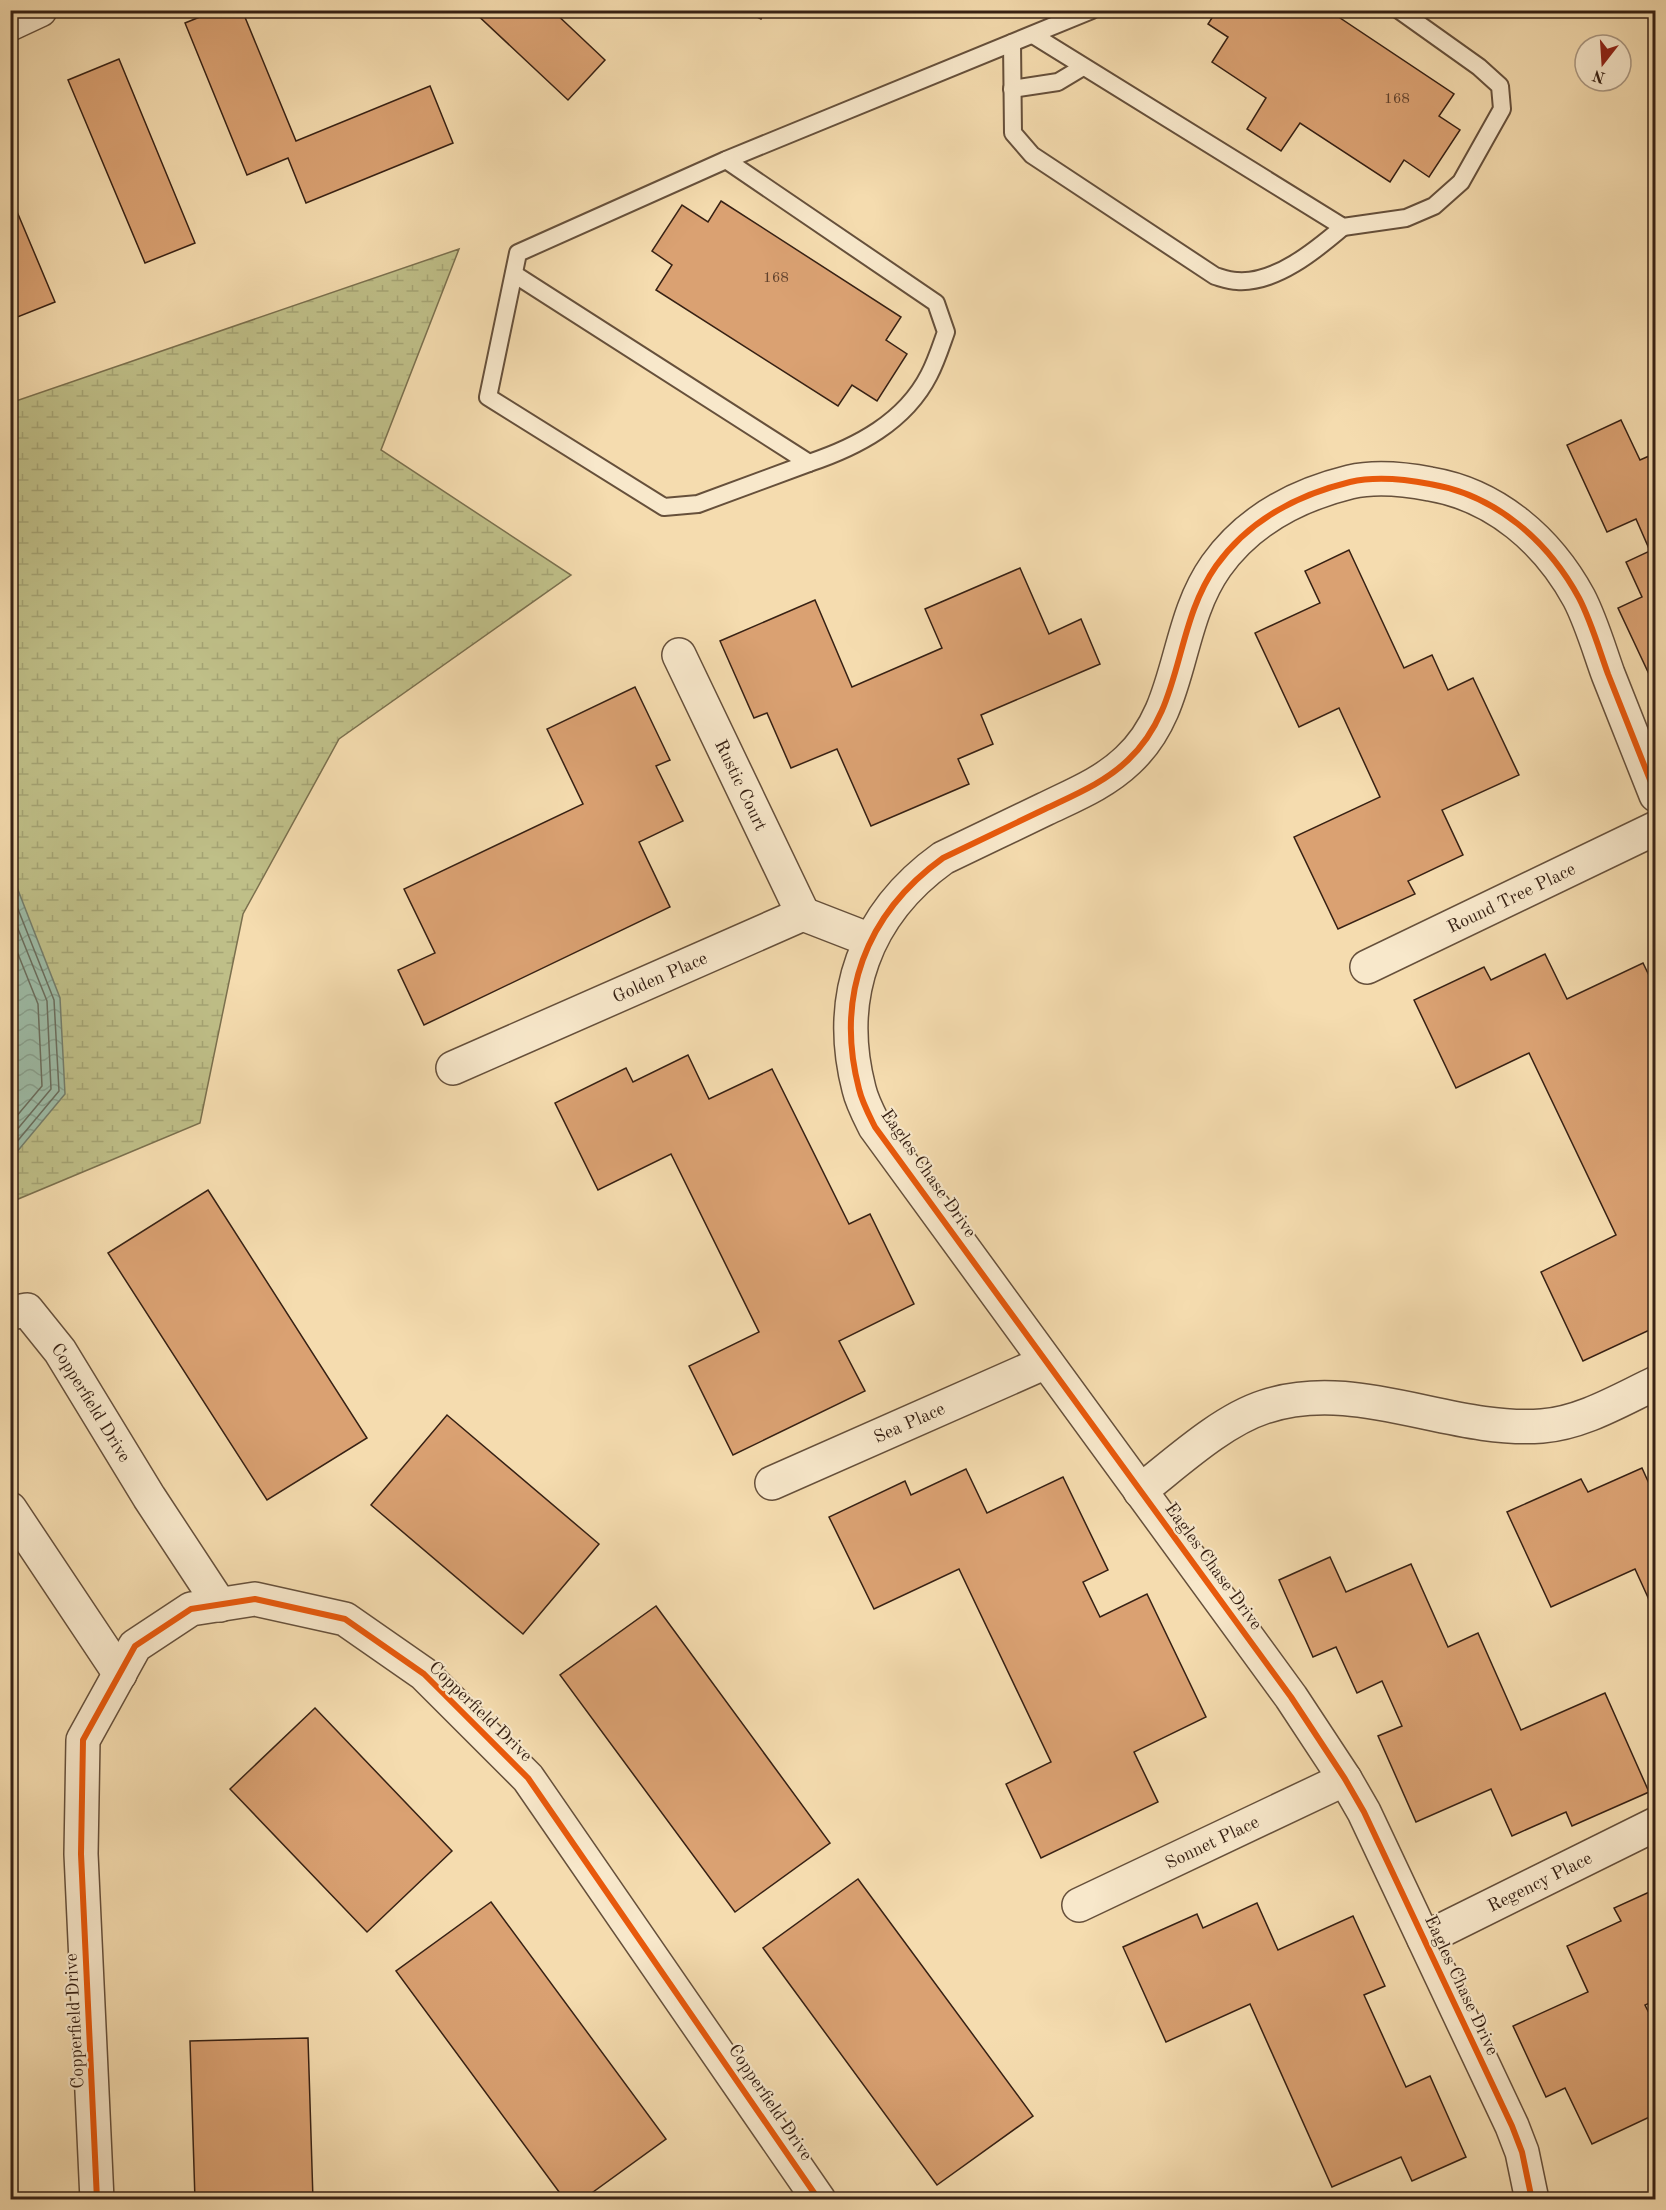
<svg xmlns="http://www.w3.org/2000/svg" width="1666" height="2210" font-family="'Old Standard TT',serif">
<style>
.wetland{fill:url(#wetland-marsh);stroke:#7b704e;stroke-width:1.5}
.water{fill:url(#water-waves);stroke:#747e6c;stroke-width:1.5}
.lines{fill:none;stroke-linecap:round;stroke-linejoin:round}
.shore{stroke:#6a6e5e;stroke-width:1.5}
.building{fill:#daa172;stroke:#372114;stroke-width:1.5}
.lane-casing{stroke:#66503b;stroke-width:20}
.street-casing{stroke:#66503b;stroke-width:36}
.lane{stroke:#f8e8cb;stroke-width:16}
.street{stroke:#f8e8cb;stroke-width:33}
.cycleway-casing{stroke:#f8e8cb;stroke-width:10}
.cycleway{stroke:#e8590c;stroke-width:6}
.labels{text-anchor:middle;stroke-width:4.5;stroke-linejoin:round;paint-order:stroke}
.number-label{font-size:15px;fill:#60412c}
.street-label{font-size:18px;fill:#372114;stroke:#f8e8cb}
</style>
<defs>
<pattern id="wetland-marsh" width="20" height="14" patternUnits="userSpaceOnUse" patternTransform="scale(1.5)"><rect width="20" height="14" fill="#bfbf88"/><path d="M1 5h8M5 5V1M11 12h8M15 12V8" fill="none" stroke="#a5a474"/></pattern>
<pattern id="water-waves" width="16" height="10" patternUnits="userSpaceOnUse" patternTransform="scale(1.5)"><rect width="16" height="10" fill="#9dbca7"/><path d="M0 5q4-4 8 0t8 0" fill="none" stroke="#88a18f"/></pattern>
</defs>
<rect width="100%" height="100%" fill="#f5dcaf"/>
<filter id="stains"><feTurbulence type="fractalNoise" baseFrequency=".00333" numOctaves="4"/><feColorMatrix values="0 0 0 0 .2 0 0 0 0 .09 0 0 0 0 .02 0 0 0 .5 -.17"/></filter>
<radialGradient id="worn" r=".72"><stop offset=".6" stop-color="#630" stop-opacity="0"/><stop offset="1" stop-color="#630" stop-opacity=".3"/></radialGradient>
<!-- wetland -->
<path class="wetland" d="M 459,249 L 381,450 L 571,575 L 339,739 L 243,914 L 200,1123 L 11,1202 L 10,403 Z"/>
<!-- water -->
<path class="water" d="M 11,872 L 60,998 L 65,1094 L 11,1159 Z"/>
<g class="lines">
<!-- shore -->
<g class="shore">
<path d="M 10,889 L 54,1000 L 59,1091 L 10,1150"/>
<path d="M 10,909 L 47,1001 L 51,1089 L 10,1138"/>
<path d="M 10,934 L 38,1004 L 42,1086 L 10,1124"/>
</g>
</g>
<!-- building -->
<g class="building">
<path d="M 217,10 L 242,10 L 296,141 L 430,86 L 453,143 L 306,203 L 288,158 L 247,175 L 185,23 Z"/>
<path d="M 472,10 L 552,10 L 605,60 L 568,100 Z"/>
<path d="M 743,10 L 765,10 L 761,19 Z"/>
<path d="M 1217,10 L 1328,10 L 1454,94 L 1439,116 L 1460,130 L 1429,177 L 1404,160 L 1390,182 L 1300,123 L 1281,151 L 1247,129 L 1266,98 L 1212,62 L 1228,37 L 1208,24 Z"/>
<path d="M 119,59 L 195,243 L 145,263 L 68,80 Z"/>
<path d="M 10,195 L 55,302 L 10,320 Z"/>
<path d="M 721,201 L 901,317 L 886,340 L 907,354 L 877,401 L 852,385 L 838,406 L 656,290 L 672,265 L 652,251 L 682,205 L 708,222 Z"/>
<path d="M 1621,420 L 1640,460 L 1656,453 L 1656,689 L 1618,608 L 1642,597 L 1626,562 L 1650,551 L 1636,519 L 1607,532 L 1567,445 Z"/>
<path d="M 1349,550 L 1404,668 L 1432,655 L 1448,690 L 1473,678 L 1519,775 L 1442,810 L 1463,855 L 1408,881 L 1415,894 L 1338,929 L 1294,837 L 1380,797 L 1339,708 L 1299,727 L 1255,633 L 1320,603 L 1305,571 Z"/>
<path d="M 1020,568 L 1049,634 L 1081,619 L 1100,664 L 981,715 L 993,744 L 958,759 L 969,784 L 871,826 L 837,749 L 791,768 L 767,713 L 754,718 L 720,641 L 815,600 L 852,687 L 942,648 L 925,609 Z"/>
<path d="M 635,687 L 670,760 L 656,766 L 683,821 L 639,842 L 670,907 L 424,1025 L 398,970 L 435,953 L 404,889 L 583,804 L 547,729 Z"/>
<path d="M 1545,954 L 1567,999 L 1643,963 L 1656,990 L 1656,1327 L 1583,1361 L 1541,1272 L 1616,1235 L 1529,1053 L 1456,1088 L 1414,1000 L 1484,967 L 1491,980 Z"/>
<path d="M 688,1055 L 709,1099 L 772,1069 L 849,1224 L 870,1214 L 914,1304 L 839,1341 L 865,1391 L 733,1455 L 689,1366 L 759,1332 L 671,1154 L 598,1190 L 555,1103 L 626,1068 L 633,1082 Z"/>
<path d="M 208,1190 L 367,1438 L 267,1500 L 108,1253 Z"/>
<path d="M 447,1415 L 599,1544 L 523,1634 L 371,1505 Z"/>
<path d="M 1642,1468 L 1656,1499 L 1656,1615 L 1635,1569 L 1551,1607 L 1507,1512 L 1581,1479 L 1588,1492 Z"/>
<path d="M 966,1469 L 987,1513 L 1063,1477 L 1108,1570 L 1083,1582 L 1100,1617 L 1147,1594 L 1206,1717 L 1134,1752 L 1158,1802 L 1041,1858 L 1006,1784 L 1051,1762 L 959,1569 L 874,1609 L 829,1517 L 905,1481 L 911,1495 Z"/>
<path d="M 1330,1557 L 1346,1592 L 1411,1564 L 1448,1647 L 1478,1633 L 1521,1730 L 1605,1693 L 1649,1792 L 1572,1826 L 1566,1812 L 1512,1836 L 1491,1789 L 1416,1822 L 1378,1736 L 1402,1726 L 1382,1681 L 1357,1693 L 1336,1647 L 1313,1657 L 1279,1580 Z"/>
<path d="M 656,1606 L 830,1843 L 735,1912 L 560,1675 Z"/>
<path d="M 315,1708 L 452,1851 L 367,1932 L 230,1789 Z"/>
<path d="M 858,1879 L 1033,2116 L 937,2185 L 763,1948 Z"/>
<path d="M 1656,1889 L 1656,2000 L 1645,2005 L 1656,2027 L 1656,2114 L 1592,2144 L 1565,2088 L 1546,2097 L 1513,2026 L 1588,1992 L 1567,1946 L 1621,1921 L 1614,1908 Z"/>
<path d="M 491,1902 L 666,2139 L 582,2200 L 565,2200 L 396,1971 Z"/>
<path d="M 1257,1903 L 1278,1950 L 1353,1916 L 1385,1986 L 1364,1995 L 1406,2087 L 1430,2076 L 1466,2157 L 1412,2181 L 1401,2157 L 1332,2187 L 1250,2004 L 1166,2042 L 1123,1947 L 1197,1914 L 1203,1928 Z"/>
<path d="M 308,2038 L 313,2200 L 195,2200 L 190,2041 Z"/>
</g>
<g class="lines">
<defs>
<g id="lane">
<path d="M 1033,35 L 1343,227 L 1406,218 L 1434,206 L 1461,182 L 1502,109 L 1500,86 L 1479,67 L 1399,10"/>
<path d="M 1012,43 L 1013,133 L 1032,155 L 1215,276 C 1222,278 1230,281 1237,281 C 1275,284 1316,250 1343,227"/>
<path d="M 1012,89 L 1058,82 L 1083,67"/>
<path d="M 514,274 L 809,463 C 857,447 905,422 929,375 C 936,362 941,346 946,332 L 936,303 L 726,160"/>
<path d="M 809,463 L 698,504 L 664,507 L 488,397 L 518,253 L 726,160 L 1092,10"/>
</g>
<g id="street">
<path d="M 10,24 L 40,10"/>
<path id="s1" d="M 679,655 L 803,914"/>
<path id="s2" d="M 1367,967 L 1656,828"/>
<path id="s3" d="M 453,1068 L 803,914 L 870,940"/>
<path id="s4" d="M 10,1313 L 27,1310 L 60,1351 L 149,1497 L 220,1605"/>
<path id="s5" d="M 772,1483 L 1046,1362"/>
<path d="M 1140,1491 C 1176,1463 1221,1421 1264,1407 C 1356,1376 1449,1433 1542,1426 C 1582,1423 1620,1400 1656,1383"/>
<path d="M 10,1509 L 120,1674"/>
<path id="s6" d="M 1079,1905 L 1345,1779"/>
<path id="s7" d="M 1424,1939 L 1656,1824"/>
<path d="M 97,2200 L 81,1854 L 83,1740 L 135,1646 L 191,1609 L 255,1599 L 345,1619 L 424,1674 L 528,1778 L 819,2200"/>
<path d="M 1532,2200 L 1522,2152 L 1512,2126 L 1364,1812 L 1345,1779 L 1291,1697 L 875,1127 C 869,1115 862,1102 859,1089 C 835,997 865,914 943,858 C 977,842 1011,825 1045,809 C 1074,795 1104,783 1128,760 C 1184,708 1173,627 1216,566 C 1248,521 1297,495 1350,482 C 1376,476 1404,479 1430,484 C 1496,495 1548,541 1579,598 C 1591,621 1599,649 1608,674 C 1624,714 1640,754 1656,795"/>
</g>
</defs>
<!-- lane casing -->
<use href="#lane" class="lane-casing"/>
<!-- street casing -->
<use href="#street" class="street-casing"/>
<!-- lane -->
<use href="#lane" class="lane"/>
<!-- street -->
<use href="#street" class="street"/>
<defs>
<g id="cycleway">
<path d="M 97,2200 L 81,1854 L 83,1740 L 135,1646 L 191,1609 L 255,1599 L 345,1619 L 424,1674 L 528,1778 L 819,2200"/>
<path d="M 1532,2200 L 1522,2152 L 1512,2126 L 1364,1812 L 1345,1779 L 1291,1697 L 875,1127 C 869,1115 862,1102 859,1089 C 835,997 865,914 943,858 C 977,842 1011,825 1045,809 C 1074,795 1104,783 1128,760 C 1184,708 1173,627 1216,566 C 1248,521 1297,495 1350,482 C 1376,476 1404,479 1430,484 C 1496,495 1548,541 1579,598 C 1591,621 1599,649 1608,674 C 1624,714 1640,754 1656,795"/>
</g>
</defs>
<!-- cycleway casing -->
<use href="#cycleway" class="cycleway-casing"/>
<!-- cycleway -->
<use href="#cycleway" class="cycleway"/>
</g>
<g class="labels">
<!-- number labels -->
<g class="number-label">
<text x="1397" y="103">168</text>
<text x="776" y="282">168</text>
</g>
<!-- street labels -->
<g class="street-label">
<text dy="6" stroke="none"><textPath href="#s1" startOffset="144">Rustic Court</textPath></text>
<text dy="6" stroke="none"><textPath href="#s2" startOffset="160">Round Tree Place</textPath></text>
<text dy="6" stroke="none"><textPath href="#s3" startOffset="226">Golden Place</textPath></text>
<text transform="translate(929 1173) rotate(55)" y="6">Eagles Chase Drive</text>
<text dy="6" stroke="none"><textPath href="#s4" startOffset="130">Copperfield Drive</textPath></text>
<text dy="6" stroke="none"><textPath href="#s5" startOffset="150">Sea Place</textPath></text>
<text transform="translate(1214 1566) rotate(54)" y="6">Eagles Chase Drive</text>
<text transform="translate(481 1711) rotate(44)" y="6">Copperfield Drive</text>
<text dy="6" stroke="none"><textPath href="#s6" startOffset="147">Sonnet Place</textPath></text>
<text dy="6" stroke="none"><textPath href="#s7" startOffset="129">Regency Place</textPath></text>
<text transform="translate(1462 1985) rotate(65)" y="6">Eagles Chase Drive</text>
<text transform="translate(74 2021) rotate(-93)" y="6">Copperfield Drive</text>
<text transform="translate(771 2102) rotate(56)" y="6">Copperfield Drive</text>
</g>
</g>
<!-- margin -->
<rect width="1666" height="2210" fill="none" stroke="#f5dcaf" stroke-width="36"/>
<rect x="12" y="12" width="1642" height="2186" fill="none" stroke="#372114" stroke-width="3"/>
<rect x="18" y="18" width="1630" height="2174" fill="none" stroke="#372114" stroke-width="1.5"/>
<!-- north arrow -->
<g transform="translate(1603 63) rotate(197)"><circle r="28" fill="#f8e8cb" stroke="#ab9882" stroke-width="1.5"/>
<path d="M0-4.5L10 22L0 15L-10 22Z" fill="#8f2418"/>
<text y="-9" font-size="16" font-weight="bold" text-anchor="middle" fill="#372114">N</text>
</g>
<rect width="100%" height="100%" filter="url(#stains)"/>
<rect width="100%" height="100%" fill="url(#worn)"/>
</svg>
